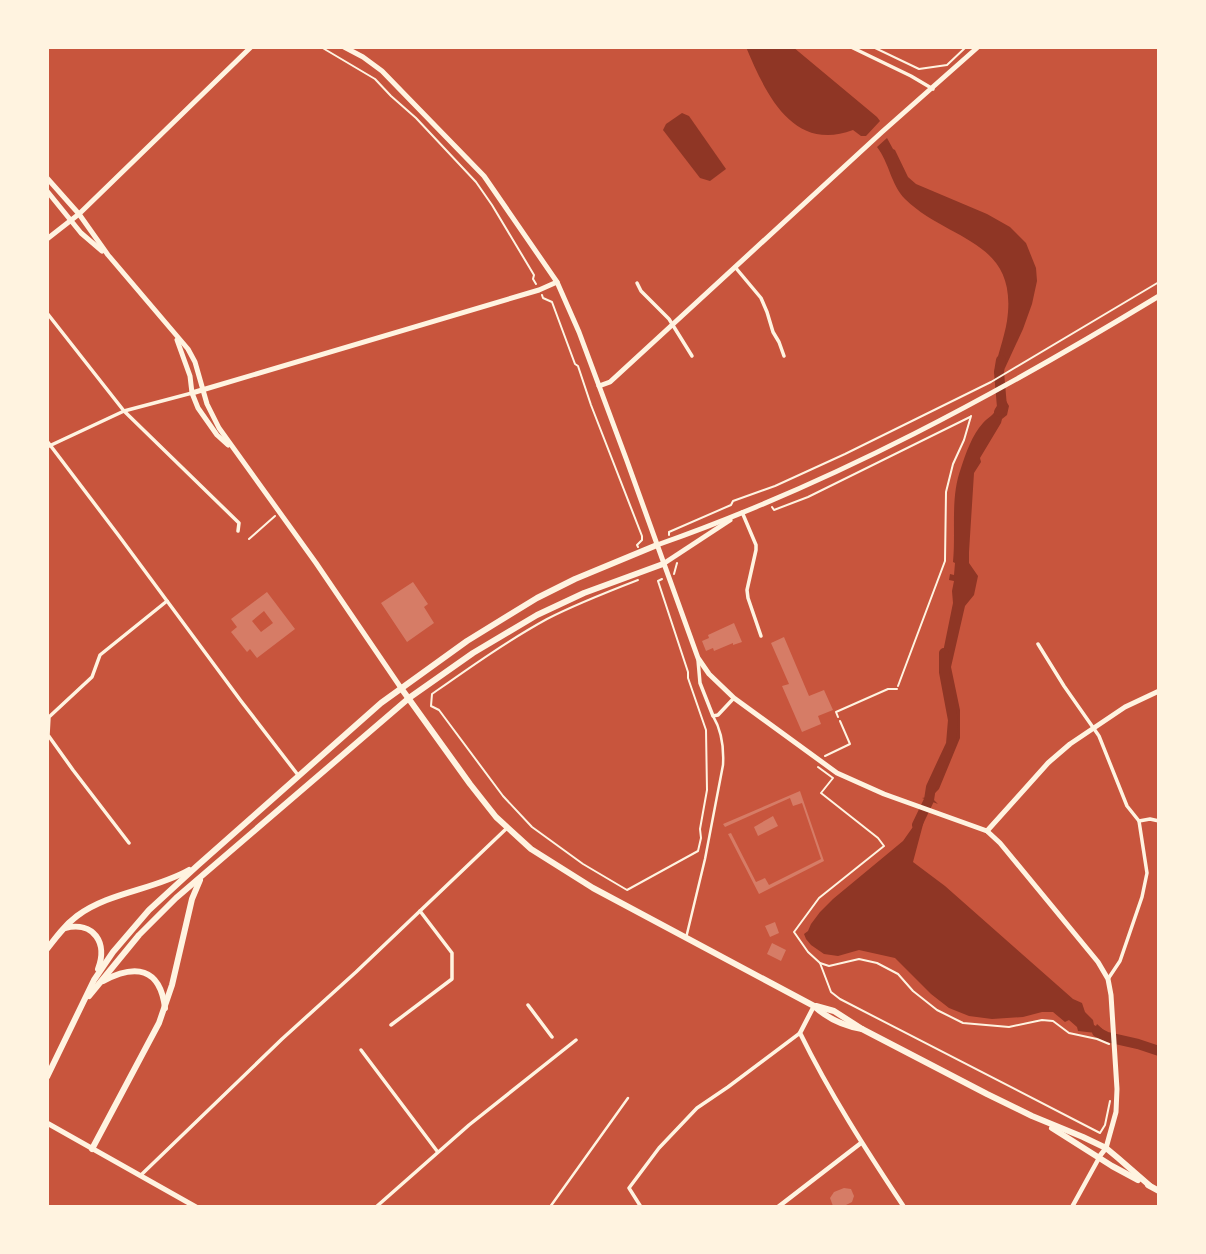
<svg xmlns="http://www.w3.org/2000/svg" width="1206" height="1254" font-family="Lato,sans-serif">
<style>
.water{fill:#8f3625}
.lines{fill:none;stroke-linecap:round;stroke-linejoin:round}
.river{stroke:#8f3625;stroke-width:10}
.building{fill:#d67c66;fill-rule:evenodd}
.path{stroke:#fff3e0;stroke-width:2}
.service{stroke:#fff3e0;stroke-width:2}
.pedestrian{stroke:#fff3e0;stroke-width:2.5}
.minor{stroke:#fff3e0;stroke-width:3.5}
.tertiary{stroke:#fff3e0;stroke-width:4.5}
.secondary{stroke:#fff3e0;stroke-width:5}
.primary{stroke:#fff3e0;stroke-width:6}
</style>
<rect width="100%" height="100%" fill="#c8553d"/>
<!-- water -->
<g class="water">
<path d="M 746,47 L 793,47 L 877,117 L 880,121 L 866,136 L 861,136 L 853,130 C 792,153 765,92 746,47 Z"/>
<path d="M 682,113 L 689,116 L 726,169 L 710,181 L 700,178 L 663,130 L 666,124 Z"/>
<path d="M 887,138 L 893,149 L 895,150 L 908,177 L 916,184 L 987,214 L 1010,227 L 1026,243 L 1036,268 L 1037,281 L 1032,304 L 1023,329 L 1005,368 L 994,374 C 997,356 1004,339 1007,321 C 1019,239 949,242 905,199 C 891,185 889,162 877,147 Z"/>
<path d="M 1005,399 L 1009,406 L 1007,415 L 1002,419 L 1001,423 L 980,458 L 981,462 L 974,473 L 969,552 L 969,563 L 978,576 L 974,595 L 965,606 L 951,667 L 960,710 L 960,738 L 939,789 L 933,795 L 933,799 L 938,804 L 922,798 L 928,797 L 953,739 L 953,720 L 942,657 L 953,603 L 952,591 L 954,581 L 949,580 L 950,574 L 954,575 L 955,563 L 953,562 C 956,530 950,498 961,468 C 966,453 972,435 983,423 C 988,417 994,416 996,408 L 999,406 L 998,403 Z"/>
<path d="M 922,814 L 925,817 L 913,862 L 945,886 L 1073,999 L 1082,1003 L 1085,1012 L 1093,1020 L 1094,1025 L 1096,1026 L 1097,1024 L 1107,1033 L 1107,1040 L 1096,1033 L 1078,1031 L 1077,1027 L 1069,1020 L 1065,1022 L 1053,1012 L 1042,1012 L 1023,1017 L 992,1019 L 969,1016 L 949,1008 L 931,994 L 895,958 L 859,950 L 838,956 L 824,954 L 811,945 L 806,939 L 804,934 L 808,931 L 811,924 L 820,912 L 833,899 L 903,841 Z"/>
</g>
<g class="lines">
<!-- river -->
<g class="river">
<path d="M 999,412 L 1002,407 L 999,372 L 1001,360"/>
<path d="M 917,825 L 929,800 L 931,787 L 951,744 L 953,720 L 944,672 L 944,653"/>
<path d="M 1097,1032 L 1107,1037 L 1138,1044 L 1159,1051"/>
</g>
</g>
<!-- building -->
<g class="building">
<path d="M 413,582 L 428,604 L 424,607 L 434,623 L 407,642 L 381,603 Z"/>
<path d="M 267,592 L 295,629 L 257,658 L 250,649 L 247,652 L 231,632 L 237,627 L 231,619 ZM 264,611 L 273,623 L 261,632 L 252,621 Z"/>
<path d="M 734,623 L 742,642 L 733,645 L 733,643 L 714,651 L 713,648 L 706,651 L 702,641 L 709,638 L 708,635 Z"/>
<path d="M 784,637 L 809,696 L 824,690 L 833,710 L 818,716 L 821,724 L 802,732 L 782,686 L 789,684 L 771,643 Z"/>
<path d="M 800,791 L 824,861 L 759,894 L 728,834 L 731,833 L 756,882 L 765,878 L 769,885 L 821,859 L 802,803 L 793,806 L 790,798 L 725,827 L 723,824 Z"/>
<path d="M 773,816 L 778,826 L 758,836 L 754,827 Z"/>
<path d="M 775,922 L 779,933 L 770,937 L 765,926 Z"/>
<path d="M 772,943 L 786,950 L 781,961 L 767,954 Z"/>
<path d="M 844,1188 L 851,1189 L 854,1196 L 852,1202 L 842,1207 L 833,1206 L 830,1198 L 834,1192 Z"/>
</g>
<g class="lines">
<!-- path -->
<g class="path">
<path d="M 321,47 L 375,79 L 391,96 L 416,118 L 476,182 L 492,205 L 534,275 L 533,279 L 536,284"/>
<path d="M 873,47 L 919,69 L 947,65 L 966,47"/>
<path d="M 542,295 L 543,298 L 552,302 L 575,364 L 578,366 L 591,405 L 642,536 L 642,540 L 637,545 L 638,547"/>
<path d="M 772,507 L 774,510 L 808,497 L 970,417"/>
<path d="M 669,535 L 669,532 L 731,505 L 733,501 L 775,486 L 845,454 L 991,382 L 1159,282"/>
<path d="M 249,539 L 275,516"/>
<path d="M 674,574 L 677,563"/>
<path d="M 638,580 C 607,592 576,604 547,619 C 507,641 469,668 432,694 L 431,706 L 439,710 L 503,796 L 532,827 L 583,864 L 627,890 L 698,851 L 701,838 L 700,829 L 707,790 L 706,730 L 688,678 L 688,672 L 658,581 L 662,579"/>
<path d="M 898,686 L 945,561 L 946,492 L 953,464 L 964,440 L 971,416"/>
<path d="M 825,756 L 850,744 L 840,721"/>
<path d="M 818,767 L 833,778 L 821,793 L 878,838 L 884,846 L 819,898 L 794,932 L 808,952 L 820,963 L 829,966 L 859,959 L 877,963 L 898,974 L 913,991 L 937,1010 L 963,1023 L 1009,1027 L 1042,1020 L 1053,1021 L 1069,1033 L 1097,1039 L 1109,1044"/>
<path d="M 820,963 L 831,992 L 840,999 L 1100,1133 L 1105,1125 L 1110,1101"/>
</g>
<!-- service -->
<path class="service" d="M 838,717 L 836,712 L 888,689 L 897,689"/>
<!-- pedestrian -->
<g class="pedestrian">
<path d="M 686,938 L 705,859 L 723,765 C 724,747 722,731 713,716"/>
<path d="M 550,1207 L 628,1098"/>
</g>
<!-- minor -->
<g class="minor">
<path d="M 851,47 L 911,76 L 933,89"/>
<path d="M 735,267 L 761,298 L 767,312 L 773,332 L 779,342 L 784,356"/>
<path d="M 637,283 L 641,291 L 669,319 L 692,356"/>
<path d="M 47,313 L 124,411 L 239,523 L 238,531"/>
<path d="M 47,441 L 119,536 L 241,701 L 298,775"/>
<path d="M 47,447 L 124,411 L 192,393"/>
<path d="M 742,512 L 756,545 L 756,550 L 747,590 L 748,598 L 761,636"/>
<path d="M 1038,644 L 1064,686 L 1099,736 L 1127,806 L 1139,821 L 1147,873 L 1142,897 L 1120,961 L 1108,979"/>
<path d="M 698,660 L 700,683 L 713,716 L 718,715 L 733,699"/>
<path d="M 1139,821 L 1150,819 L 1159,821"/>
<path d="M 129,843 L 73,770 L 48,735 L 49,717 L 92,677 L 100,655 L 167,601"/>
<path d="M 528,1005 L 552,1037"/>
<path d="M 391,1025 L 452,979 L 452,953 L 420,911"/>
<path d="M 361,1050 L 437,1151"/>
<path d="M 141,1175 L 282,1039 L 356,972 L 507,828"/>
<path d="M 376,1207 L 469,1125 L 576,1040"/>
<path d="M 641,1207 L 629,1188 L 659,1148 L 697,1108 L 728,1087 L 800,1033"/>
</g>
<!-- tertiary -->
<g class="tertiary">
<path d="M 814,1006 L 800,1033 C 830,1094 866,1150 904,1207"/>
<path d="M 778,1207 L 861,1143"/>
<path d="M 1072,1207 L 1099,1158"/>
</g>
<!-- secondary -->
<g class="secondary">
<path d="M 344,47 L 363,57 L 382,71 L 484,176 L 557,282 L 579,332 L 627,461 L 698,658 L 709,674 L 734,698 L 837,773 L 884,794 L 987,831 L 1000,843 L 1098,962 L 1108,979 L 1111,995 L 1117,1089 L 1116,1112 L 1106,1148 L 1099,1157"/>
<path d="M 47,178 L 79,214 L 108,255 L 188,349 L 195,362 L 207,404 L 219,428 L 316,563 L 401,688"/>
<path d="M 47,191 L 81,233 L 102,251"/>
<path d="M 47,239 L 79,214 L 251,47"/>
<path d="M 177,340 L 190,376 L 192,393 L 198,408 L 217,435 L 228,445"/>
<path d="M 599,386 L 610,382 L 882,132 L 978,47"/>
<path d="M 192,393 L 539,290 L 557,282"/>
<path d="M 657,545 C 834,483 999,393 1159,296"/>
<path d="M 663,564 L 730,520"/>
<path d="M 987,831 L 1048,763 L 1070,744 L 1125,707 L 1159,691"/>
<path d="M 47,1123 L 196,1207"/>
</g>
<!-- primary -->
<g class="primary">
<path d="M 401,688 L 470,784 L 496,817 L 531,849 L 593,888 L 814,1006 C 827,1018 844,1026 862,1029"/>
<path d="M 65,928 C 94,921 108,943 98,969"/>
<path d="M 47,949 C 56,937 65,925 77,916 C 109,892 154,890 189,870"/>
<path d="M 103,981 C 135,964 160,967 165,1008"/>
<path d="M 89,996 L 139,935 L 176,898 L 409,698 L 473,653 L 537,615 L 584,593 L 663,564"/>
<path d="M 816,1006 L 834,1011 L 862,1029 L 987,1094 L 1032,1116 L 1083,1137 L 1106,1148 L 1118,1158 L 1149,1185"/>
<path d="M 47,1077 L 94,980 L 113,952 L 149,910 L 197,866 L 381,703 L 467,641 L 537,598 L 575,579 L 657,545"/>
<path d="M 1052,1128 L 1112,1166 L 1138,1180"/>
<path d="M 92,1149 L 159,1023 L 172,985 L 192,899 L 200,880"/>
<path d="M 1148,1185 L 1159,1191"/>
</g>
</g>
<!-- border -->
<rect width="1206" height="1254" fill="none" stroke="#fff3e0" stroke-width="98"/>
</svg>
